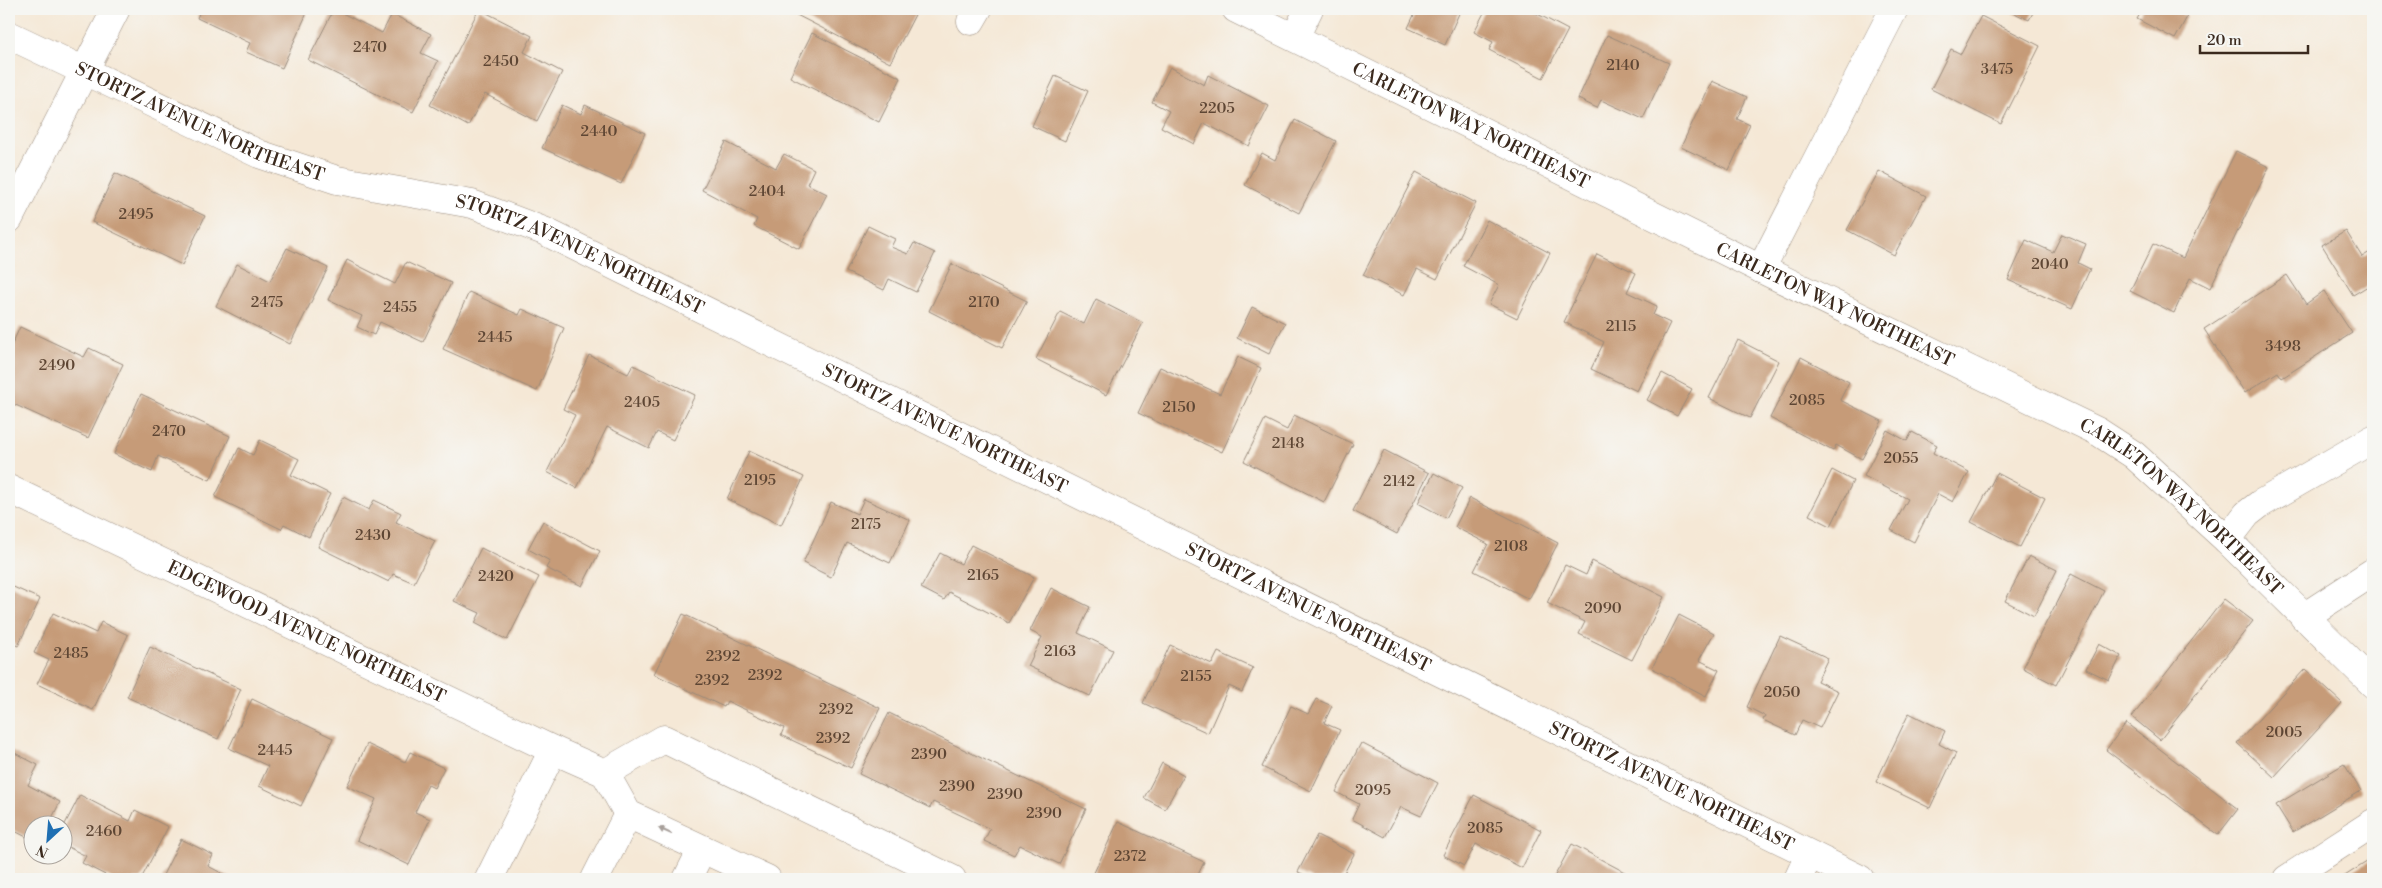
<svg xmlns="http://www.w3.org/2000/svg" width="2382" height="888" font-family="'Libre Bodoni',serif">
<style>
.building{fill:#c69b78}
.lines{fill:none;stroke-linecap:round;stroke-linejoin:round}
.minor-casing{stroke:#98897a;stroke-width:29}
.minor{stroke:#fff;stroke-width:28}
.oneway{fill:#a79f9a}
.labels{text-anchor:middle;stroke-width:4.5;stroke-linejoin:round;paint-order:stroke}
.number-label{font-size:15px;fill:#5e4634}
.street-label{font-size:18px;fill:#3b2a1e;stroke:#f6f6f2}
</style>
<rect width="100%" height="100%" fill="#f6f6f2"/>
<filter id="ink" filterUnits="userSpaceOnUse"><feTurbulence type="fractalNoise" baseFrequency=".02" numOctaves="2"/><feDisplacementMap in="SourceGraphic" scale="10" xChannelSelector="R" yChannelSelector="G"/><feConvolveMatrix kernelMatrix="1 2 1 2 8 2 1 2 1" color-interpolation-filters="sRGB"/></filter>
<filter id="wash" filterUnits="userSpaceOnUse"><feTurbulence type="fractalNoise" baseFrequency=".0096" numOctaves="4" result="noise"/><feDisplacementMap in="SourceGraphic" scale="20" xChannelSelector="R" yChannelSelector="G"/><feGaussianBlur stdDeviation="1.12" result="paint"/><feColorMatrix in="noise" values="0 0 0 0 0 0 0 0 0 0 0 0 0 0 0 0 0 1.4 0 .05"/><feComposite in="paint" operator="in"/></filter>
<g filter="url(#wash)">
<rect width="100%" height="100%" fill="#f5e8d6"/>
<g id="blocks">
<!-- building -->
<g class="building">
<path d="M 201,9 L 297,9 L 307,13 L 282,68 L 246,52 L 250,43 L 197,18 Z"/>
<path d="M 334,9 L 382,33 L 392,14 L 431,34 L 421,53 L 438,61 L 413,112 L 308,60 Z"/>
<path d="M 479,9 L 532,36 L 524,52 L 562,72 L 537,121 L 485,94 L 468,126 L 430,105 Z"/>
<path d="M 785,9 L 918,9 L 890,63 Z"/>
<path d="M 1406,9 L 1461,9 L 1445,45 L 1408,28 L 1415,13 Z"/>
<path d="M 1486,9 L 1528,9 L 1568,30 L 1543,78 L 1489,50 L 1493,42 L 1474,32 Z"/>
<path d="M 2006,9 L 2035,9 L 2029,20 Z"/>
<path d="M 2143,9 L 2171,9 L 2187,17 L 2175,39 L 2137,19 Z"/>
<path d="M 1981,16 L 2040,46 L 2001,124 L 1931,89 L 1951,49 L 1961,54 Z"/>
<path d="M 812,33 L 901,78 L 879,122 L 790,77 Z"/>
<path d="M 1607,35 L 1669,63 L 1643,119 L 1601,100 L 1597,108 L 1578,99 Z"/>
<path d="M 1170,67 L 1204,85 L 1208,75 L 1269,106 L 1249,146 L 1204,123 L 1194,144 L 1161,127 L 1169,111 L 1152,102 Z"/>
<path d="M 1055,76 L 1088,91 L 1065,141 L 1032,126 Z"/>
<path d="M 1712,81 L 1747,97 L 1737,119 L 1750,125 L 1729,170 L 1681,147 Z"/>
<path d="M 562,105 L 581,114 L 585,105 L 645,133 L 621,184 L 542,148 Z"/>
<path d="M 1295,120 L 1336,141 L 1299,213 L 1245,185 L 1262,153 L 1275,160 Z"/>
<path d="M 726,142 L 776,168 L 784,154 L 814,169 L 807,184 L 827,194 L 799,249 L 754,226 L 757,219 L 702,190 Z"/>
<path d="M 2236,151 L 2269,167 L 2210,288 L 2190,278 L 2174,313 L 2130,291 L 2153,244 L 2183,258 Z"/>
<path d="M 1879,171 L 1926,196 L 1894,255 L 1847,230 Z"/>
<path d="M 1416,172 L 1476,203 L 1437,279 L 1417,269 L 1404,295 L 1363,275 Z"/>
<path d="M 115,173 L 205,216 L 182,265 L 92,222 Z"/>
<path d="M 1487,220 L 1550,253 L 1517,318 L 1489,304 L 1499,285 L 1463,266 Z"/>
<path d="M 868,226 L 895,239 L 891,247 L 908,254 L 914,243 L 935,253 L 916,292 L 889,279 L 884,290 L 846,272 Z"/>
<path d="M 2346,231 L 2362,257 L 2373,250 L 2373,283 L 2353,295 L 2322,245 Z"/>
<path d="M 2062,234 L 2086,244 L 2078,263 L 2090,269 L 2072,309 L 2008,280 L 2026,240 L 2053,252 Z"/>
<path d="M 287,248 L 328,268 L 290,344 L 216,306 L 237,264 L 270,281 Z"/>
<path d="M 1597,254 L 1636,273 L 1627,292 L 1657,306 L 1653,315 L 1670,323 L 1637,391 L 1591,369 L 1604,342 L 1564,322 Z"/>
<path d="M 347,260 L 395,284 L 406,262 L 451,283 L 423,342 L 380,322 L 374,335 L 357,327 L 362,316 L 328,300 Z"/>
<path d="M 952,264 L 1027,301 L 1002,348 L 929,311 Z"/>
<path d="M 2287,275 L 2306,304 L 2324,291 L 2352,333 L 2282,378 L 2278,372 L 2245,393 L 2204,329 Z"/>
<path d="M 469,292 L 519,315 L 522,309 L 564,328 L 537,391 L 443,349 Z"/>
<path d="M 1096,299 L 1143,323 L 1106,395 L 1036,359 L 1060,312 L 1084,324 Z"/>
<path d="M 1252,307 L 1285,323 L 1269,354 L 1237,338 Z"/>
<path d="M 20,327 L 84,357 L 89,348 L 123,364 L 88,438 L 9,402 L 9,351 Z"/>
<path d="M 1738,340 L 1779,361 L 1750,418 L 1709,398 Z"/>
<path d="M 589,355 L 628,374 L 633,365 L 695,395 L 673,440 L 657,432 L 649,448 L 607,427 L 577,488 L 547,472 L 575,415 L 563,409 Z"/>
<path d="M 1238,357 L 1261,368 L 1222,452 L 1138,413 L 1160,367 L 1220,394 Z"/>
<path d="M 1801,357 L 1849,382 L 1840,400 L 1882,421 L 1862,459 L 1836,445 L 1833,451 L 1770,418 Z"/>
<path d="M 1662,373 L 1692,389 L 1677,416 L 1647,400 Z"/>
<path d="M 141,394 L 230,436 L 210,480 L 158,456 L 152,472 L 114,454 Z"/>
<path d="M 1294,415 L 1353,444 L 1324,502 L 1244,461 L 1265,419 L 1287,430 Z"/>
<path d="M 1887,430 L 1907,441 L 1912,432 L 1937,445 L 1933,453 L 1969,472 L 1953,502 L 1938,494 L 1914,542 L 1891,530 L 1908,499 L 1864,476 Z"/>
<path d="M 260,440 L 299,459 L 291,475 L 330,494 L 309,537 L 284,524 L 281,529 L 215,497 L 239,448 L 253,455 Z"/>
<path d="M 1384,450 L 1429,473 L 1397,534 L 1353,511 Z"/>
<path d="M 749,451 L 804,477 L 781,525 L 727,499 Z"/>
<path d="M 1832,470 L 1853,481 L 1831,526 L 1809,515 Z"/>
<path d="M 1434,473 L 1462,488 L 1446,518 L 1418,503 Z"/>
<path d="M 1997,473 L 2045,498 L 2020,547 L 1971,522 Z"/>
<path d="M 343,497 L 369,510 L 374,500 L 401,513 L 396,522 L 435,541 L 414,583 L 393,574 L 389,582 L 318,547 Z"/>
<path d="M 1470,498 L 1558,543 L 1529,599 L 1474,571 L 1488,544 L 1455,527 Z"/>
<path d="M 864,499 L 910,520 L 890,563 L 847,543 L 831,577 L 803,563 L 831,502 L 857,514 Z"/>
<path d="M 543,521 L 600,551 L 582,586 L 546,568 L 550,561 L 528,549 Z"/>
<path d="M 971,545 L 1034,577 L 1009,623 L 949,592 L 944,600 L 921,588 L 940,553 L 961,564 Z"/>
<path d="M 481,548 L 539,577 L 507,640 L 475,623 L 480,613 L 454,601 Z"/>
<path d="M 2029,556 L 2057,570 L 2034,616 L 2005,601 Z"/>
<path d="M 1592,561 L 1664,597 L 1632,660 L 1579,634 L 1585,622 L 1547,603 L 1565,565 L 1586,575 Z"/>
<path d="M 2071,574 L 2104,591 L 2056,685 L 2023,668 Z"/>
<path d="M 9,585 L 40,599 L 18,646 L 9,642 Z"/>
<path d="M 1051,588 L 1090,607 L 1078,633 L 1113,650 L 1090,696 L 1028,666 L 1042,637 L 1030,631 Z"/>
<path d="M 2224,599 L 2253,621 L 2160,740 L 2132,717 Z"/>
<path d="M 53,613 L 96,633 L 101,622 L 128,635 L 93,710 L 37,684 L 49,660 L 34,653 Z"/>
<path d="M 683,614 L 880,708 L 851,768 L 781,735 L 784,728 L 727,701 L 724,707 L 654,674 Z"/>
<path d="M 1679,615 L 1714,633 L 1699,660 L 1719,670 L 1706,696 L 1652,668 Z"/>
<path d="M 1780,636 L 1828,658 L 1817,681 L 1838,691 L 1820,728 L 1802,720 L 1795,735 L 1763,720 L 1765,716 L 1747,707 Z"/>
<path d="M 2099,644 L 2121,656 L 2109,680 L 2086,669 Z"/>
<path d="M 1170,645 L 1212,664 L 1218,652 L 1253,668 L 1242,692 L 1229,686 L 1208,733 L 1143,703 Z"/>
<path d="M 150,647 L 241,689 L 218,739 L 127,697 Z"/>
<path d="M 2305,669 L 2342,703 L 2274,777 L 2237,743 Z"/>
<path d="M 252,699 L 333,738 L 301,806 L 259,786 L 268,766 L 229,748 Z"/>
<path d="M 1316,699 L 1332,706 L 1324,723 L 1340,730 L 1311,791 L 1262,767 L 1291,706 L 1308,714 Z"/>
<path d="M 889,713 L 1086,809 L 1059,864 L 1020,845 L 1014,855 L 984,841 L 990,829 L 933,802 L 930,808 L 859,774 Z"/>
<path d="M 1909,713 L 1945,731 L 1939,744 L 1956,753 L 1930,808 L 1876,782 Z"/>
<path d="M 2126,723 L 2238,809 L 2218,835 L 2106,750 Z"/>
<path d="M 1361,743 L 1438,783 L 1421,816 L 1401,807 L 1385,837 L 1352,819 L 1359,804 L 1336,792 Z"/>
<path d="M 367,744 L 405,762 L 410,752 L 444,768 L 434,788 L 428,785 L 415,812 L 430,819 L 409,865 L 357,840 L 376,799 L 347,786 Z"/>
<path d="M 9,750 L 38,765 L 28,785 L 60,802 L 48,826 L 32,826 L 32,840 L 9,828 Z"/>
<path d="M 1162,763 L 1184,775 L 1165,809 L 1144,798 Z"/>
<path d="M 2344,764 L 2361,791 L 2293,832 L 2276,805 Z"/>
<path d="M 80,795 L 130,821 L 135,810 L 168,827 L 141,879 L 113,879 L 82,863 L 86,856 L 62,844 L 62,830 Z"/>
<path d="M 1474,795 L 1541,830 L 1522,868 L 1476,844 L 1464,866 L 1443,855 Z"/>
<path d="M 1118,822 L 1204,862 L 1196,879 L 1091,879 Z"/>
<path d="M 1317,835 L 1354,854 L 1341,879 L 1313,879 L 1298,872 Z"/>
<path d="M 181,839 L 213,855 L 208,866 L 233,879 L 161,879 Z"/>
<path d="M 1572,844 L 1634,877 L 1633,879 L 1553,879 Z"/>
<path d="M 2373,858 L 2373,879 L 2340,879 Z"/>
</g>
</g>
</g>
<g filter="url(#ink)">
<use href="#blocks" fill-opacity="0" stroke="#98897a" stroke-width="1"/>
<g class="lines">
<defs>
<g id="minor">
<path id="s1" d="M 1236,9 L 1761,269 L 2097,431 L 2134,455 L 2227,540 L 2373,684"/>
<path d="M 971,21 L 978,9"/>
<path id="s2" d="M 9,35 L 259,154 L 337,180 L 472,204 L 544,231 L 1860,879"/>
<path d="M 1295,37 L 1309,9"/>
<path d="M 9,219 L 116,9"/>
<path d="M 1761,269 L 1894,9"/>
<path id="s3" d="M 9,489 L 553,750 L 605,773"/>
<path d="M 2227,540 L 2247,514 L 2260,504 L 2373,439"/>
<path d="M 2304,617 L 2373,572"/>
<path d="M 605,773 L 664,739 L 952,879"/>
<path d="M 605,773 L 628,814 L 767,879"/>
<path d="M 489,879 L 553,750"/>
<path d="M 595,879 L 628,814"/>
<path d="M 687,879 L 702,849"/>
<path d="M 1798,879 L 1809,855"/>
<path d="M 2287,879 L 2373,823"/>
</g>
</defs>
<!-- minor casing -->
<use href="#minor" class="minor-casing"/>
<!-- minor -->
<use href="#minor" class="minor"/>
</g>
<!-- one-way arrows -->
<defs><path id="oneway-solid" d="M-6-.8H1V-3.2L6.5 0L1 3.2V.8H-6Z" transform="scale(1.25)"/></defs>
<use class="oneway" href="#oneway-solid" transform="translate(665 831) rotate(-155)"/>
</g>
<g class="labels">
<!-- number labels -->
<g class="number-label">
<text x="370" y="52">2470</text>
<text x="501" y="66">2450</text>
<text x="1623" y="70">2140</text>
<text x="1997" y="74">3475</text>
<text x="1217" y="113">2205</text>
<text x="599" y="136">2440</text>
<text x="767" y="196">2404</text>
<text x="136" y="219">2495</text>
<text x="2050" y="269">2040</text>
<text x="267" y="307">2475</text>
<text x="984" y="307">2170</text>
<text x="400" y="312">2455</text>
<text x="1621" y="331">2115</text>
<text x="495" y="342">2445</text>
<text x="2283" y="351">3498</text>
<text x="57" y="370">2490</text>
<text x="1807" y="405">2085</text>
<text x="642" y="407">2405</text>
<text x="1179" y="412">2150</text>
<text x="169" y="436">2470</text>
<text x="1288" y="448">2148</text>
<text x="1901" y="463">2055</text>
<text x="760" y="485">2195</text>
<text x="1399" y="486">2142</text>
<text x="866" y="529">2175</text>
<text x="373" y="540">2430</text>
<text x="1511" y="551">2108</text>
<text x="983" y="580">2165</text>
<text x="496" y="581">2420</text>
<text x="1603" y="613">2090</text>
<text x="1060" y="656">2163</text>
<text x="71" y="658">2485</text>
<text x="723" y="661">2392</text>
<text x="765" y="680">2392</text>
<text x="1196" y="681">2155</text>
<text x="712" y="685">2392</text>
<text x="1782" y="697">2050</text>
<text x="836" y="714">2392</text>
<text x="2284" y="737">2005</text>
<text x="833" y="743">2392</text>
<text x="275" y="755">2445</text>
<text x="929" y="759">2390</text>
<text x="957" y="791">2390</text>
<text x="1373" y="795">2095</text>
<text x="1005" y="799">2390</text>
<text x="1044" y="818">2390</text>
<text x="1485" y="833">2085</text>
<text x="104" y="836">2460</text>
<text x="1130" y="861">2372</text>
</g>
<!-- street labels -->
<g class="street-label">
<text dy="6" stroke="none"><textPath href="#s2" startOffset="210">STORTZ AVENUE NORTHEAST</textPath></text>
<text dy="6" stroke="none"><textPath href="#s1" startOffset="262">CARLETON WAY NORTHEAST</textPath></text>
<text dy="6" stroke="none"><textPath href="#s2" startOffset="615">STORTZ AVENUE NORTHEAST</textPath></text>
<text dy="6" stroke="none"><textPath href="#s1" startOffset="668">CARLETON WAY NORTHEAST</textPath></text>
<text dy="6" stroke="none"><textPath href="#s2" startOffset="1020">STORTZ AVENUE NORTHEAST</textPath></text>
<text dy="6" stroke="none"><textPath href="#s1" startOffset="1072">CARLETON WAY NORTHEAST</textPath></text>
<text dy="6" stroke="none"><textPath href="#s2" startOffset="1425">STORTZ AVENUE NORTHEAST</textPath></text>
<text dy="6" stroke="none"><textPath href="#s3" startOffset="330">EDGEWOOD AVENUE NORTHEAST</textPath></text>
<text dy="6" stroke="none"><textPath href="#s2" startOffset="1830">STORTZ AVENUE NORTHEAST</textPath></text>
</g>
</g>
<!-- margin -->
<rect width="2382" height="888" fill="none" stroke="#f6f6f2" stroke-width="30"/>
<!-- north arrow -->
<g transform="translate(48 840) rotate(206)"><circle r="24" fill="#f6f6f2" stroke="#aba49d"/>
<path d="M0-4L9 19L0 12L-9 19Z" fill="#1f6fb2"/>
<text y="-8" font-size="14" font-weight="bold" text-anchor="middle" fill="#3b2a1e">N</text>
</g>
<!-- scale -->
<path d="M2200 45v8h108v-8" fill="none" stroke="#3b2a1e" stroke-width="2.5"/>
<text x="2207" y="45" font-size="15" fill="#3b2a1e" stroke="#f6f6f2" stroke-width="4" paint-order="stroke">20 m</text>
</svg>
